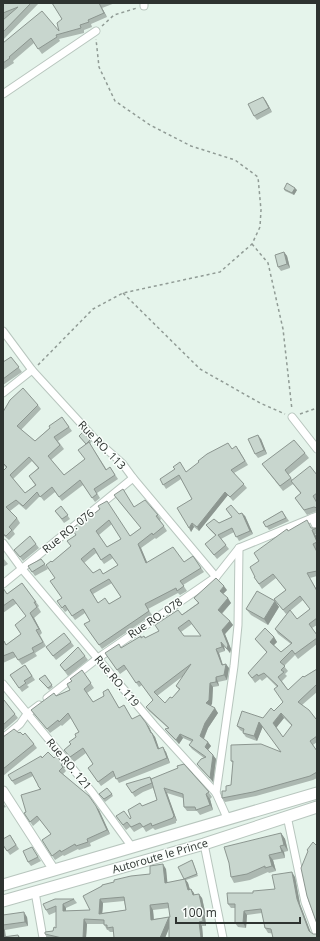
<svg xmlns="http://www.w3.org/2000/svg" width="320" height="941" font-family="'Open Sans',sans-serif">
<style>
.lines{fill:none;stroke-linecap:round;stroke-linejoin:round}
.minor-casing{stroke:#b8c6be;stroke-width:9}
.tertiary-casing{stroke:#b8c6be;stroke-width:11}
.primary-casing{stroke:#b8c6be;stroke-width:13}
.path{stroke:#909b95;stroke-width:1.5;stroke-dasharray:3 3;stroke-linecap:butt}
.minor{stroke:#fff;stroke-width:7}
.tertiary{stroke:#fff;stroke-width:9}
.primary{stroke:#fff;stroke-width:11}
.wall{fill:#acb8b1;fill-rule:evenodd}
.shaded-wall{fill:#8c9690}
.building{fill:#c8d6ce;stroke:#8c9690;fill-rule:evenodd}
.labels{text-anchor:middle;stroke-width:3;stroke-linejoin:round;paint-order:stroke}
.street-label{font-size:11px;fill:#2e3330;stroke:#f9fefb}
</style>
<rect width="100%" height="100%" fill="#e5f4eb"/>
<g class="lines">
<defs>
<g id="minor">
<path d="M 144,3 L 144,6"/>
<path d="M 3,94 L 96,31"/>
<path d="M 3,331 L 32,370 L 96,440 L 122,463 L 133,478 L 216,577"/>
<path d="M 3,393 L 32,370"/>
<path d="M 292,417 L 317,449"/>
<path d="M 312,518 L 317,528"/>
<path d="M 3,543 L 22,569 L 154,725 L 216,793 L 228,820"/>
<path d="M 3,584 L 133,478"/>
<path d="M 3,684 L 92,792 L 132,847"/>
<path d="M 47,698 L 98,658 L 216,577 L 239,548 L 317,516"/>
<path d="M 3,738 L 20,724 L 27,714 L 39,705"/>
<path d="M 216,793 L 234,666 L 238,625 L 239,548"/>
<path d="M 287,816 L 305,902 L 317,934"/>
<path d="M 204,844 L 223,938"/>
<path d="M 35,892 L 43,938"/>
</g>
<path id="tertiary" d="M 3,791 L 54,870"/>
<g id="primary">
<path d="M 3,885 L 317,793"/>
<path d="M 3,901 L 204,844 L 317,807"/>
</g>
</defs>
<!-- minor casing -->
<use href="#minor" class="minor-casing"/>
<!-- tertiary casing -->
<use href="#tertiary" class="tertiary-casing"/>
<!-- primary casing -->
<use href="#primary" class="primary-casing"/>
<!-- path -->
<g class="path">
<path d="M 102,26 L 114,15 L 137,8"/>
<path d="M 252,244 L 268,263 L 283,329 L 292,410"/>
<path d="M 123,293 L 200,369 L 260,403 L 285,414"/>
<path d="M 38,365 L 93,309 L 123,293 L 220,272 L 252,244 L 260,227 L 261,210 L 258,177 L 235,160 L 191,146 L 150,125 L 115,101 L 99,67 L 96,39"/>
<path d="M 300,414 L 317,408"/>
</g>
<!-- minor -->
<use href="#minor" class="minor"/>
<!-- tertiary -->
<use href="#tertiary" class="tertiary"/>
<!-- primary -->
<use href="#primary" class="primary"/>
</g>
<!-- wall -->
<g class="wall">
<path d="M 3,3 L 39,3 L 3,40 L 3,20 L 5,18 L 3,19 Z"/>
<path d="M 52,3 L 115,3 L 102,8 L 107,17 L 91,24 L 92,27 L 84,30 L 84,33 L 59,39 L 60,41 L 42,54 L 34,43 L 13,61 L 14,63 L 3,70 L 3,43 L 59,31 L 62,19 Z"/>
<path d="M 263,97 L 266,101 L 272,112 L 257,120 L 254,116 Z"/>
<path d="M 284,189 L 297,190 L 294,195 L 285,191 Z"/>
<path d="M 284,252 L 287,256 L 290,268 L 281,271 L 278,267 Z"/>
<path d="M 11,357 L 22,372 L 3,385 L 3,362 Z"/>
<path d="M 38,405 L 41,409 L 21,430 L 35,441 L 62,417 L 72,431 L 58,441 L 64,449 L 51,460 L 64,475 L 85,459 L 86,444 L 79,436 L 90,440 L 91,442 L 90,444 L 107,470 L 110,467 L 118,479 L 97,493 L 100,498 L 95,502 L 83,485 L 62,501 L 55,492 L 44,501 L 40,496 L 26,510 L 19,504 L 10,511 L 17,518 L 20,523 L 13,531 L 15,534 L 9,540 L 3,535 L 3,471 L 6,468 L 3,464 L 3,412 ZM 32,461 L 38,468 L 29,476 L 35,485 L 25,493 L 13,479 Z"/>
<path d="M 261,439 L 267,454 L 258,458 L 255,454 Z"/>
<path d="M 232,449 L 239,450 L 248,465 L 234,473 L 247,488 L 233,501 L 228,495 L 199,531 L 194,527 L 191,532 L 192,499 L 181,479 L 166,489 L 160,479 L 186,472 Z"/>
<path d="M 305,453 L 309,458 L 288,475 L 293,480 L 317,475 L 317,500 L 316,501 L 317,502 L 317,511 L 307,515 L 295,498 L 301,494 L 293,484 L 283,491 L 262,464 Z"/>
<path d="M 114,495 L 135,507 L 158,515 L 161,519 L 160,520 L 167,531 L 156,539 L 155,538 L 141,548 L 147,562 L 184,562 L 193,556 L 204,572 L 183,585 L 187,591 L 180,595 L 178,593 L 148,609 L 152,615 L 102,649 L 84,624 L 90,621 L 85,613 L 75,620 L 68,610 L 65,612 L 57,601 L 62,598 L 55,578 L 52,562 L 71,546 L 76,535 L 72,529 L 100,509 L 130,536 L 141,528 ZM 112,524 L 121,539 L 107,547 L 99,535 ZM 96,553 L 104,564 L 113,558 L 118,565 L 103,574 L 93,573 L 84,563 ZM 112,583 L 121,597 L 109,604 L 98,603 L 93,594 Z"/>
<path d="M 61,506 L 70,519 L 64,523 L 55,511 Z"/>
<path d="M 282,511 L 289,521 L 269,530 L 263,522 Z"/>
<path d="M 239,514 L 245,516 L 253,534 L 239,541 L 234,532 L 221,539 L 229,549 L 217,559 L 205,544 L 216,536 L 209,529 L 206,525 L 219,523 Z"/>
<path d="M 317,527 L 317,534 L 315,534 L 317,538 L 317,548 L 316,548 L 317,550 L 317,576 L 310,578 L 317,590 L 317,625 L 312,628 L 317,635 L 317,644 L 298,659 L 295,655 L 284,666 L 288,671 L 285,674 L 287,676 L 282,681 L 288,690 L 304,677 L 317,669 L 317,692 L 302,705 L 316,719 L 317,719 L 317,742 L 313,745 L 317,751 L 317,778 L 313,780 L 256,796 L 225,802 L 222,798 L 226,791 L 231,785 L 233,763 L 231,761 L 281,752 L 263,726 L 257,741 L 246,737 L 243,733 L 243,732 L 240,730 L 237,726 L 263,718 L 274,711 L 283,702 L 277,687 L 267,677 L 262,681 L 260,679 L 255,683 L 248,673 L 267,653 L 255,639 L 274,637 L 277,642 L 274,645 L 281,652 L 291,644 L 278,634 L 275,629 L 289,612 L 286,614 L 274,599 L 286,590 L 276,578 L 262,589 L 254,577 L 255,577 L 259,561 L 288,531 L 312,528 L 316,528 ZM 303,600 L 310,609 L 297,619 L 290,611 ZM 284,718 L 292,726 L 283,737 L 276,728 Z"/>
<path d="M 36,544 L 39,548 L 23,561 L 14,550 Z"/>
<path d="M 3,558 L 8,564 L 3,567 Z"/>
<path d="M 41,559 L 48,569 L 35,576 L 28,566 Z"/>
<path d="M 22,583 L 39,606 L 38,607 L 41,612 L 34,618 L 42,633 L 40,635 L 46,646 L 35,653 L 37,656 L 22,665 L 16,657 L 3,663 L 3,641 L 6,645 L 21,634 L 26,616 L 17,603 L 3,613 L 3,588 L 7,594 Z"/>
<path d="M 227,590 L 223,594 L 231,603 L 222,614 L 230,621 L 233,625 L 225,634 L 231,649 L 230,653 L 224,646 L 225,651 L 219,653 L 223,665 L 229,668 L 227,680 L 218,682 L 219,686 L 213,687 L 212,704 L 210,706 L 218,713 L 208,728 L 204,739 L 211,746 L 208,750 L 216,759 L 213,782 L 200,768 L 197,764 L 204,758 L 192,749 L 189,745 L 192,742 L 183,738 L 179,744 L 168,733 L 165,729 L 168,728 L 149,711 L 146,707 L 153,700 L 142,685 L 139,687 L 127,669 L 120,674 L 105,653 L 121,648 L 141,638 L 145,638 L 159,631 L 198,603 L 194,598 ZM 192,624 L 201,636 L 184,636 L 181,632 ZM 183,676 L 176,686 L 179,690 L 172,698 L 165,703 L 157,696 Z"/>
<path d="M 275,601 L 279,607 L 268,625 L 251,615 L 246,609 Z"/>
<path d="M 71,642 L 74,646 L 56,660 L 46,647 Z"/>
<path d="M 85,656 L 88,660 L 68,676 L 60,665 Z"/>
<path d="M 25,665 L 35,680 L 27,685 L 29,687 L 22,692 L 10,675 Z"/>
<path d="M 82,670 L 94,688 L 87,693 L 93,702 L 104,696 L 108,689 L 119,708 L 124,705 L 132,719 L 146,723 L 149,727 L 152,733 L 155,737 L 159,749 L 166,752 L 170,763 L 119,783 L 115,776 L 101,786 L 88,768 L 93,764 L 86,753 L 74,762 L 64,750 L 71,744 L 76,737 L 79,732 L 71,718 L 62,726 L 61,725 L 50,733 L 31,710 L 56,696 L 70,690 L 72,681 Z"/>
<path d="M 45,675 L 53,687 L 49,690 L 39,679 Z"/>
<path d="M 3,700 L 4,700 L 18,718 L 3,731 Z"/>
<path d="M 19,733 L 23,735 L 34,744 L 37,748 L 3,776 L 3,737 Z"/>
<path d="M 42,758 L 54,758 L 63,763 L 65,768 L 64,768 L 66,771 L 63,774 L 99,810 L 110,834 L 90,843 L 91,846 L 79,850 L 78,849 L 64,856 L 63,855 L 55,860 L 42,840 L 51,834 L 40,820 L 33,826 L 24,813 L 26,812 L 40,790 L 38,786 L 38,785 L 33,776 L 15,785 L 12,781 Z"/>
<path d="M 151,779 L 207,790 L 212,797 L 210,799 L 213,810 L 200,815 L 197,811 L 187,811 L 184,807 L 183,798 L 167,793 L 177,821 L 176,821 L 176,823 L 155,830 L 153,828 L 146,832 L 143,827 L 134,832 L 130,827 L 126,830 L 116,816 L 130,819 L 142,806 L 157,800 L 153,788 L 143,792 L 135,797 L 126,784 Z"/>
<path d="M 99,794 L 112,794 L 113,796 L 105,802 Z"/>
<path d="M 3,803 L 6,807 L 3,808 Z"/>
<path d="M 281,833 L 285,839 L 288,851 L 284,852 L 285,858 L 273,860 L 276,871 L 269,873 L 268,872 L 250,880 L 234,883 L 231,877 Z"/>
<path d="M 10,835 L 19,849 L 10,855 L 3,845 Z"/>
<path d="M 32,847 L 41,861 L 31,866 L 28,862 Z"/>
<path d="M 192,860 L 193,862 L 198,876 L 186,880 L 188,883 L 190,889 L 191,889 L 194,895 L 202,898 L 206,916 L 205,916 L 206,926 L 202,926 L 203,938 L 169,938 L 169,928 L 165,938 L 114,932 L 110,932 L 108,930 L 107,930 L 104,924 L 87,924 L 86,938 L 47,938 L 45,934 L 53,931 L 56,928 L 56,912 L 49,915 L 46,910 L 74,899 L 77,903 L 66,908 L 66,911 L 90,910 L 83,896 L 166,869 L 167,883 L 184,879 ZM 124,901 L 126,910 L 102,913 L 103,903 ZM 169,908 L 170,917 L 154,919 L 153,910 Z"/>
<path d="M 295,877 L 300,904 L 311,933 L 317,938 L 268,933 L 265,928 L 262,913 L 247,915 L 246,928 L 238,927 L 235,923 L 235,908 L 231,908 L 228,904 L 253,893 L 275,889 Z"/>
<path d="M 3,915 L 27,917 L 28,926 L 5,930 L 5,937 L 18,935 L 21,938 L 3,938 Z"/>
</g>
<!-- shaded-wall -->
<g class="shaded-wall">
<path d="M 99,3 L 102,8 L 107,17 L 104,13 Z"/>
<path d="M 263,97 L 266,101 L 272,112 L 269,108 Z"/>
<path d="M 295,188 L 297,190 L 294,195 L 292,193 Z"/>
<path d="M 284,252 L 287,256 L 290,268 L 287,264 Z"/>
<path d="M 258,435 L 261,439 L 267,454 L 264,450 Z"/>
<path d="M 225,492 L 228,495 L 199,531 L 197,527 Z"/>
<path d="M 242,513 L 245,516 L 253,534 L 250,531 Z"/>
<path d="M 192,523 L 194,527 L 191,532 L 189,528 Z"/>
<path d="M 312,530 L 315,534 L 317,538 L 317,542 Z"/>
<path d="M 138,544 L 141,548 L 149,567 L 146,563 Z"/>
<path d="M 224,586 L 227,590 L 222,595 L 220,591 Z"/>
<path d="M 228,598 L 231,603 L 221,614 L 218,610 Z"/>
<path d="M 275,601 L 279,607 L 268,625 L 264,619 Z"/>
<path d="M 30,613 L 34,618 L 42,633 L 39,629 Z"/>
<path d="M 230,621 L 233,625 L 225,634 L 231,649 L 230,653 L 227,649 L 222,630 Z"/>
<path d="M 274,637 L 277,642 L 273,646 L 270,642 Z"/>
<path d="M 221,642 L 224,646 L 225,651 L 222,647 Z"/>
<path d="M 216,649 L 219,653 L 224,669 L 222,665 Z"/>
<path d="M 226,664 L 229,668 L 227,680 L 224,675 Z"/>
<path d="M 216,677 L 218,682 L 219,686 L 216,682 Z"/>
<path d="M 210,683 L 213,687 L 212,704 L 209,707 L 206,703 Z"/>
<path d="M 215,708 L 218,713 L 208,728 L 203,740 L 200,736 L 205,723 Z"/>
<path d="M 281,713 L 284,718 L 276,728 L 273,723 Z"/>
<path d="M 259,722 L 263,726 L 257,741 L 254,736 Z"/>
<path d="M 146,723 L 149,727 L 154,738 L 151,733 Z"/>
<path d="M 152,733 L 155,737 L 161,754 L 158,749 Z"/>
<path d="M 180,734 L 183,738 L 179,744 L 176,740 Z"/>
<path d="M 208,742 L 211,746 L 207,751 L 205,747 Z"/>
<path d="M 163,747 L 166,752 L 170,763 L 167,758 Z"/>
<path d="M 213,755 L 216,759 L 213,782 L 210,778 Z"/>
<path d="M 164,788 L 167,793 L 177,821 L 174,816 Z"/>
<path d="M 206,794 L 210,799 L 213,810 L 210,805 Z"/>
<path d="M 96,806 L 99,810 L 110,834 L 107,830 Z"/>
<path d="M 281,833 L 285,839 L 288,851 L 284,845 Z"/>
<path d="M 280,846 L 284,852 L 285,858 L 282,852 Z"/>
<path d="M 269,855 L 273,860 L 276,871 L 272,866 Z"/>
<path d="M 163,864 L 166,869 L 168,888 L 165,883 Z"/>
<path d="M 292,872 L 295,877 L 300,904 L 312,936 L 309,931 L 297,899 Z"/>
<path d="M 185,879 L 188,883 L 191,894 L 188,890 Z"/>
<path d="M 191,889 L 194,893 L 195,899 L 193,895 Z"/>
<path d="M 199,894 L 202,898 L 206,916 L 203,912 Z"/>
<path d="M 100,899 L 103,903 L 102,918 L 99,914 Z"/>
<path d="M 63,904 L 66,908 L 66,915 L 63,911 Z"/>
<path d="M 150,905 L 153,910 L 154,924 L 151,920 Z"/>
<path d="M 244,911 L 247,915 L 246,928 L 243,923 Z"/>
<path d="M 24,912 L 27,917 L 28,926 L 25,922 Z"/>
<path d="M 202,912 L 205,916 L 206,926 L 203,921 Z"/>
<path d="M 169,917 L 172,921 L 165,938 L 160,938 Z"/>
<path d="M 84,919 L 87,924 L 86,938 L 83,938 Z"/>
<path d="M 199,922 L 202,926 L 203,938 L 201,938 Z"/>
<path d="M 3,927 L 5,930 L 6,938 L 3,938 Z"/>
</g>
<!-- building -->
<g class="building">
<path d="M 3,3 L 31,3 L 3,32 L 3,20 L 18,7 L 3,13 Z"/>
<path d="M 52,3 L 100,3 L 99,3 L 104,13 L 88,20 L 89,22 L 80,25 L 81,28 L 56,35 L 57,37 L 38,49 L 31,38 L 9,57 L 10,58 L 3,63 L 3,43 L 42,11 L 59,31 L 57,23 L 62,19 Z"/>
<path d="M 263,97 L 269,108 L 254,116 L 248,104 Z"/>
<path d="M 287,183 L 295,188 L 292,193 L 284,189 Z"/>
<path d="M 284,252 L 287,264 L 278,267 L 275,255 Z"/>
<path d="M 11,357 L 19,367 L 3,379 L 3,362 Z"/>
<path d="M 23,388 L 38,405 L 17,426 L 35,441 L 50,428 L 49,426 L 62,417 L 69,427 L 54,437 L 60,445 L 48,456 L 64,475 L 85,459 L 78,450 L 89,442 L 106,470 L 110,467 L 115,475 L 94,489 L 97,494 L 92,498 L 80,480 L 59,497 L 52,487 L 40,497 L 37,492 L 23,506 L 16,500 L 6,507 L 17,518 L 9,527 L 12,530 L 6,536 L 3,534 L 3,471 L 7,467 L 3,463 L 3,412 L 10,400 ZM 29,457 L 39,468 L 29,476 L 36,485 L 25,493 L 10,475 Z"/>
<path d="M 83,432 L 90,440 L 86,444 L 79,436 Z"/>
<path d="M 258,435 L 264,450 L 255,454 L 248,439 Z"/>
<path d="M 294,440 L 305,453 L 285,470 L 291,478 L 280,486 L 262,464 Z"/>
<path d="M 228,443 L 232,449 L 236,446 L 245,461 L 231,470 L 244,484 L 230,497 L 225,492 L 197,527 L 192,523 L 189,528 L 177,508 L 192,499 L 179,475 L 163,485 L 160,479 L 175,469 L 173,467 L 180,462 L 186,472 L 199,462 L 198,461 L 207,454 Z"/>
<path d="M 310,466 L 317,475 L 317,493 L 313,496 L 317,503 L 317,508 L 314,507 L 304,510 L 295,498 L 301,493 L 291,481 Z"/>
<path d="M 123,489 L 134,507 L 145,500 L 158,515 L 156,516 L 164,526 L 153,535 L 152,533 L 138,544 L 146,563 L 173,547 L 184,562 L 193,556 L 201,568 L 180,581 L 184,586 L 177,591 L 176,588 L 145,604 L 149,611 L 99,645 L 84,624 L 90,621 L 83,609 L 72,616 L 65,605 L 62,608 L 57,601 L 62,598 L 50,581 L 55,578 L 46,565 L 51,561 L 52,562 L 71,546 L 67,541 L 76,535 L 72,529 L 88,515 L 90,517 L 100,509 L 98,506 L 107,501 L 130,536 L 141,528 L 114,495 ZM 109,520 L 121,539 L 107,547 L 96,531 ZM 94,548 L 101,560 L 110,554 L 118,565 L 103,574 L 100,569 L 93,573 L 81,559 ZM 109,579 L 121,597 L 109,604 L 105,598 L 98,603 L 90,590 Z"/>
<path d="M 231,505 L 239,514 L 242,513 L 250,531 L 236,537 L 232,528 L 218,535 L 226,545 L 214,555 L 205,544 L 216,535 L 206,525 L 214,519 L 219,523 L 232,517 L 226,509 Z"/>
<path d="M 61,506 L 68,515 L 62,519 L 55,511 Z"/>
<path d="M 282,511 L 286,518 L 266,527 L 263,522 Z"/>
<path d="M 307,520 L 311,528 L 316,528 L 317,527 L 317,528 L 312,530 L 317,542 L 313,544 L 317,552 L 317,571 L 307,573 L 317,591 L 317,618 L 309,624 L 317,635 L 317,638 L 295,654 L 292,650 L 280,662 L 285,666 L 281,670 L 284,672 L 278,677 L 288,690 L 303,676 L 304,677 L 317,669 L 317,687 L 316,685 L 298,702 L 309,710 L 316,719 L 317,719 L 317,736 L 310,741 L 317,751 L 317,772 L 310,776 L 253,792 L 222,798 L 222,791 L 226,791 L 226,786 L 231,785 L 233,761 L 231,761 L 231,745 L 261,744 L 281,752 L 259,722 L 254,736 L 243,733 L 244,729 L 237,726 L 242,711 L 263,718 L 271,708 L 274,711 L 283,702 L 274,689 L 278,686 L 264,673 L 258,676 L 257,674 L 252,678 L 248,673 L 267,652 L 255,639 L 265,628 L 274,637 L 270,642 L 281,652 L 292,643 L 275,629 L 290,610 L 297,619 L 310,609 L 300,596 L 283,610 L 274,599 L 286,590 L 273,574 L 259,584 L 254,577 L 255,577 L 250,567 L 259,561 L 254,553 L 287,529 L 288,531 ZM 281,713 L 292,725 L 283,737 L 273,723 Z"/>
<path d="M 30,536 L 36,544 L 20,557 L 14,550 Z"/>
<path d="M 41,559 L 45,564 L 32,572 L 28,566 Z"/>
<path d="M 216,578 L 224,586 L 220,591 L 228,598 L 218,610 L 230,621 L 222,630 L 228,645 L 227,649 L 221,642 L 222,647 L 216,649 L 222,665 L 226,664 L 224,675 L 216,677 L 216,682 L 210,683 L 209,700 L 206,703 L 215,708 L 205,723 L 200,736 L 208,742 L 205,747 L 213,755 L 210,778 L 197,764 L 201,759 L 206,757 L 189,745 L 193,740 L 180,734 L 176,740 L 165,729 L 169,728 L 146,707 L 153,700 L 139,681 L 136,683 L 124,665 L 117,670 L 105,653 L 119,644 L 121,648 L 141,636 L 141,638 L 144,636 L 145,638 L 159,631 L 155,625 L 178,610 L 182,615 L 199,603 L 194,598 ZM 189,620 L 201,636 L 184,636 L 178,628 ZM 191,664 L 176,686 L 180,689 L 172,698 L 170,697 L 165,703 L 154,692 Z"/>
<path d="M 22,583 L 36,602 L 34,602 L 37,607 L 30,613 L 39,629 L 36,630 L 43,642 L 32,648 L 34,652 L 18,660 L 13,652 L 3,656 L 3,641 L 4,641 L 6,645 L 21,634 L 15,625 L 26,616 L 13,599 L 3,606 L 3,588 L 7,594 Z"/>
<path d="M 257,591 L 275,601 L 264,619 L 246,609 Z"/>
<path d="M 64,633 L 71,642 L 53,656 L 46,647 Z"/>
<path d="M 78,647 L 85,656 L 65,671 L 60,665 Z"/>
<path d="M 25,665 L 32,676 L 24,681 L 26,683 L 19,688 L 10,675 Z"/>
<path d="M 82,670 L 91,683 L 84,689 L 93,702 L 104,696 L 103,692 L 108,689 L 119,708 L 124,705 L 132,719 L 140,715 L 146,723 L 151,733 L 152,733 L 158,749 L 163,747 L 167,758 L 116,779 L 113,771 L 98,782 L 88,768 L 93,764 L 83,748 L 70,757 L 64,750 L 71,744 L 69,742 L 76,737 L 75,734 L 79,732 L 68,713 L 59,722 L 58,720 L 47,729 L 31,710 L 54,693 L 56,696 L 70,690 L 67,684 L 72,681 L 70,679 Z"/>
<path d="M 45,675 L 52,685 L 48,688 L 39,679 Z"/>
<path d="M 3,700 L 4,700 L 15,714 L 3,725 Z"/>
<path d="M 14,729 L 19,733 L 20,732 L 23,735 L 25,733 L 34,744 L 3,769 L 3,737 Z"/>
<path d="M 48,752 L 54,758 L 56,756 L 63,763 L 61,765 L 63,767 L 59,771 L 89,796 L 96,806 L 107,830 L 87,839 L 88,842 L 76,846 L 75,844 L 61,852 L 60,850 L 52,856 L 42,840 L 51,834 L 37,816 L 30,822 L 24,813 L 26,812 L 21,795 L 41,789 L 38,786 L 38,785 L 31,772 L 12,781 L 8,775 L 41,756 L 42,758 Z"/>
<path d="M 184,764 L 209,792 L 206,794 L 210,805 L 196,810 L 195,807 L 184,807 L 183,794 L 164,788 L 174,816 L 173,817 L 173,818 L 152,826 L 151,823 L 143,827 L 140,823 L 131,827 L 127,822 L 123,825 L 116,816 L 124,811 L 130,819 L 131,818 L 128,810 L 140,803 L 142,806 L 157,800 L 151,779 L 178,768 L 177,766 Z"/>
<path d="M 150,777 L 152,783 L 140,788 L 132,793 L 126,784 Z"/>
<path d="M 107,788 L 112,794 L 104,799 L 99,794 Z"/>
<path d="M 281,833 L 284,845 L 280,846 L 282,852 L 269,855 L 272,866 L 265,868 L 265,866 L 247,874 L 231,877 L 229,863 L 224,847 Z"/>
<path d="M 10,835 L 16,845 L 7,851 L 3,845 L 3,839 Z"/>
<path d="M 313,842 L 316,845 L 317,843 L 317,924 L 307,896 L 301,868 L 308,851 L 307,850 Z"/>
<path d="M 32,847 L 38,857 L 28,862 L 23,851 Z"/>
<path d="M 192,860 L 197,874 L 184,879 L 178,867 Z"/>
<path d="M 163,864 L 165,883 L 185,879 L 188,890 L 191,889 L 193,895 L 199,894 L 203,912 L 202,912 L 203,921 L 199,922 L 201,938 L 169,938 L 169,917 L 170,917 L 168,903 L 150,905 L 151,920 L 169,917 L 160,938 L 114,938 L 113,927 L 107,928 L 107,925 L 104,925 L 104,920 L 84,919 L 83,938 L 62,938 L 45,934 L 45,932 L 53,931 L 54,927 L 56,928 L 56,906 L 46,910 L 43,904 L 55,899 L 74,899 L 63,904 L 63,911 L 90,910 L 83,896 L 102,886 L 102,885 L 114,882 L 114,880 L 131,876 L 150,874 L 150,866 ZM 124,897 L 126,910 L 99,914 L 100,899 Z"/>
<path d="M 292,872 L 297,899 L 309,931 L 313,934 L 316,934 L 317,933 L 317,938 L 273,938 L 271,929 L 265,928 L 261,909 L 244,911 L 243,923 L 235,923 L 235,904 L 228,904 L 227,893 L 253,893 L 253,891 L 275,889 L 272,875 Z"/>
<path d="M 24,912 L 25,922 L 3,925 L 3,915 Z"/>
<path d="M 18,935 L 19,938 L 3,938 L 3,937 Z"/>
</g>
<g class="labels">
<!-- street labels -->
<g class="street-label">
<text transform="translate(102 445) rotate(46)" y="4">Rue RO. 113</text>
<text transform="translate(68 531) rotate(-39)" y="4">Rue RO. 076</text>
<text transform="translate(155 618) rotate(-34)" y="4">Rue RO. 078</text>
<text transform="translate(117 681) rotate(50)" y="4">Rue RO. 119</text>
<text transform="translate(69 764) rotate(50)" y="4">Rue RO. 121</text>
<text transform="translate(160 856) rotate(-16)" y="4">Autoroute le Prince</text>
</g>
</g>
<!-- border -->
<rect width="320" height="941" fill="none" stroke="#2e3330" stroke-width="8"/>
<!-- scale -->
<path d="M176 917v6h124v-6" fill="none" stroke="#2e3330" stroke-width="2"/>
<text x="182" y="917" font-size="12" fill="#2e3330" stroke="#f9fefb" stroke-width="3" paint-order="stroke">100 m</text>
</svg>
